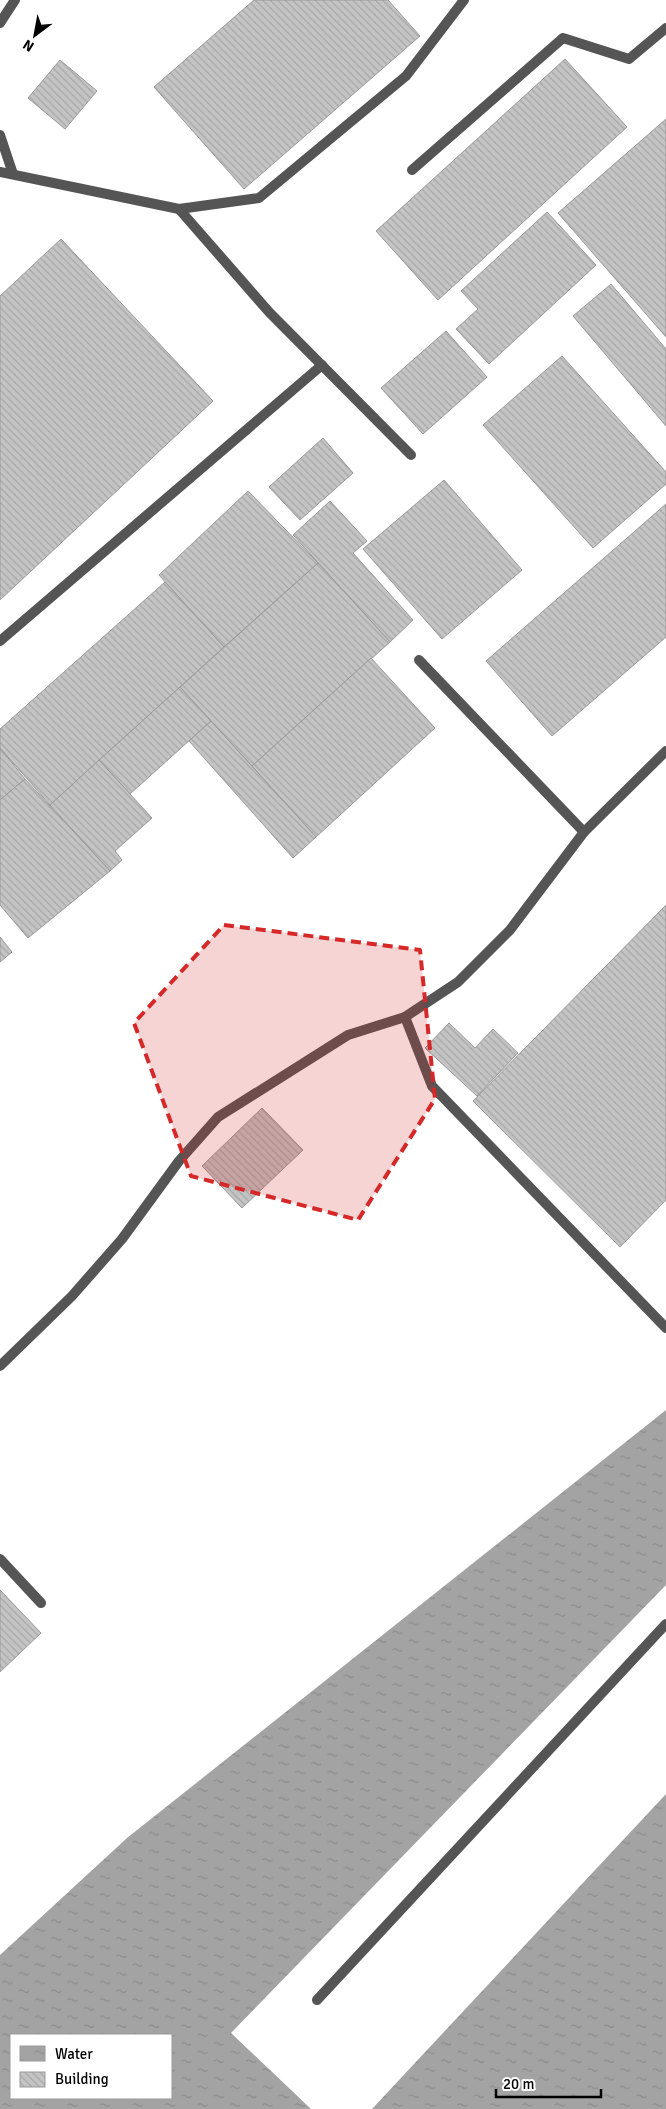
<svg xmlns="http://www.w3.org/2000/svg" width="666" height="2109" font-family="Signika,sans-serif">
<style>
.water{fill:url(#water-ripples);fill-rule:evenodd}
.building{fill:url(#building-back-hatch);stroke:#999}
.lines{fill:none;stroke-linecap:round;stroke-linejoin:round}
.lane{stroke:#555;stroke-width:10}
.marked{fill:#d62828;fill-opacity:0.2;stroke:#d62828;stroke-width:4;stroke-dasharray:10 6;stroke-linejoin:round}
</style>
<defs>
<pattern id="water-ripples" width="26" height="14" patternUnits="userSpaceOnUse" patternTransform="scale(1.25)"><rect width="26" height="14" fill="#a3a3a3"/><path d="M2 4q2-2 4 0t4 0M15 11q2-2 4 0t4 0" fill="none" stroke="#8b8b8b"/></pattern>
<pattern id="building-back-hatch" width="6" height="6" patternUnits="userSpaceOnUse" patternTransform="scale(1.25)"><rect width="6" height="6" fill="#c4c4c4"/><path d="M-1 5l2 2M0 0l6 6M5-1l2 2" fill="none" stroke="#a7a7a7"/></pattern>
</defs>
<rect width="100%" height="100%" fill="#fff"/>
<!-- water -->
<g class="water">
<path d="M 666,1410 L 666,1585 L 231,2033 L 311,2109 L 0,2109 L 0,1955 L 127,1838 ZM 171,2035 L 171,2098 L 11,2098 L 11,2035 Z"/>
<path d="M 666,1794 L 666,2109 L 372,2109 Z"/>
</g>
<!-- building -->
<g class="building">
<path d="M 254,0 L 388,0 L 420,36 L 244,189 L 154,87 Z"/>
<path d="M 565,59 L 627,127 L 438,300 L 376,231 Z"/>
<path d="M 60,60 L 97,91 L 65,129 L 28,98 Z"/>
<path d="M 666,119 L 666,337 L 558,213 Z"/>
<path d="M 547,212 L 596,265 L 489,364 L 456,329 L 478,309 L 461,291 Z"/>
<path d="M 61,239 L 213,401 L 0,600 L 0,296 Z"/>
<path d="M 611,284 L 666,349 L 666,426 L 573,316 Z"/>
<path d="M 446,331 L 487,377 L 423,434 L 381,388 Z"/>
<path d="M 562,356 L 666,472 L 666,484 L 593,548 L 483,425 Z"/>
<path d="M 323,438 L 353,473 L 300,520 L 269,487 Z"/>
<path d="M 444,480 L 522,570 L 442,639 L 363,549 Z"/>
<path d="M 248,491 L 318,563 L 224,647 L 159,575 Z"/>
<path d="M 330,501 L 367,541 L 353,553 L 413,620 L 390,642 L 293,535 Z"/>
<path d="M 666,504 L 666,637 L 552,736 L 486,661 Z"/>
<path d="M 318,563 L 390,642 L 252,766 L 180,687 Z"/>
<path d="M 165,582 L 224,647 L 50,805 L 0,748 L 0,729 Z"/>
<path d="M 371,658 L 435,728 L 316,837 L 252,766 Z"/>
<path d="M 180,687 L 211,721 L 130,794 L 99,760 Z"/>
<path d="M 211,721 L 316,837 L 293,858 L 189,741 Z"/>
<path d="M 0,748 L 25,779 L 0,800 Z"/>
<path d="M 99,760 L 152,818 L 115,851 L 122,860 L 110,871 L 50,805 Z"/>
<path d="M 25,779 L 110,871 L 28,938 L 0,905 L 0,800 Z"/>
<path d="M 666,905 L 666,1200 L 620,1247 L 473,1101 Z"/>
<path d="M 0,937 L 12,952 L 0,962 Z"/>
<path d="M 449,1023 L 475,1048 L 493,1029 L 518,1053 L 477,1096 L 425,1048 Z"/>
<path d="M 262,1108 L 303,1150 L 242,1208 L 202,1166 Z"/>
<path d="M 0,1590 L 41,1633 L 0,1672 Z"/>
</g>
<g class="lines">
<!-- lane -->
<g class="lane">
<path d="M 0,23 L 15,0"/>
<path d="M 0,135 L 13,174"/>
<path d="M 412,170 L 563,38 L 629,59 L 666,28"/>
<path d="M 0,172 L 179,209 L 259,198 L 406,76 L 464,0"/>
<path d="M 179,209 L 269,312 L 411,455"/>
<path d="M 0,641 L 322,365"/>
<path d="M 419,660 L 584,832"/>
<path d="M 405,1017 L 432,1086 L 666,1328"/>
<path d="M 0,1366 L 72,1296 L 122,1239 L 179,1161 L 218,1117 L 348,1035 L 405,1017 L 458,982 L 510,930 L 584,832 L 666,751"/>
<path d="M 0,1559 L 41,1603"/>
<path d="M 317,2000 L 666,1624"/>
</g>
</g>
<!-- marked area -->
<path class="marked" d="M 224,925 L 420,950 L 435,1099 L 358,1220 L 191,1176 L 134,1023 Z"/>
<!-- legend -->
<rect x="10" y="2034" width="162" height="65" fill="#ffffff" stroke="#999999"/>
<rect x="20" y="2046" width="25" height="15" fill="url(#water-ripples)" stroke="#999999"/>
<text x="55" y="2059" font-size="15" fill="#000000">Water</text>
<rect x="20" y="2072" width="25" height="15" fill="url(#building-back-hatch)" stroke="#999999"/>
<text x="55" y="2084" font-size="15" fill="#000000">Building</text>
<!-- north arrow -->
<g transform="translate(35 35) rotate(212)" stroke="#ffffff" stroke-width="4" paint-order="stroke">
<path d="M0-4L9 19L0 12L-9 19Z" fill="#000000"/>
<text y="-8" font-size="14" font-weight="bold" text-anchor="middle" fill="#000000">N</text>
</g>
<!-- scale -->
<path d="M496 2089v8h105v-8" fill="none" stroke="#000000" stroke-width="2.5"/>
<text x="503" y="2089" font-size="15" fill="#000000" stroke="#ffffff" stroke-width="4" paint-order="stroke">20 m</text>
</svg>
